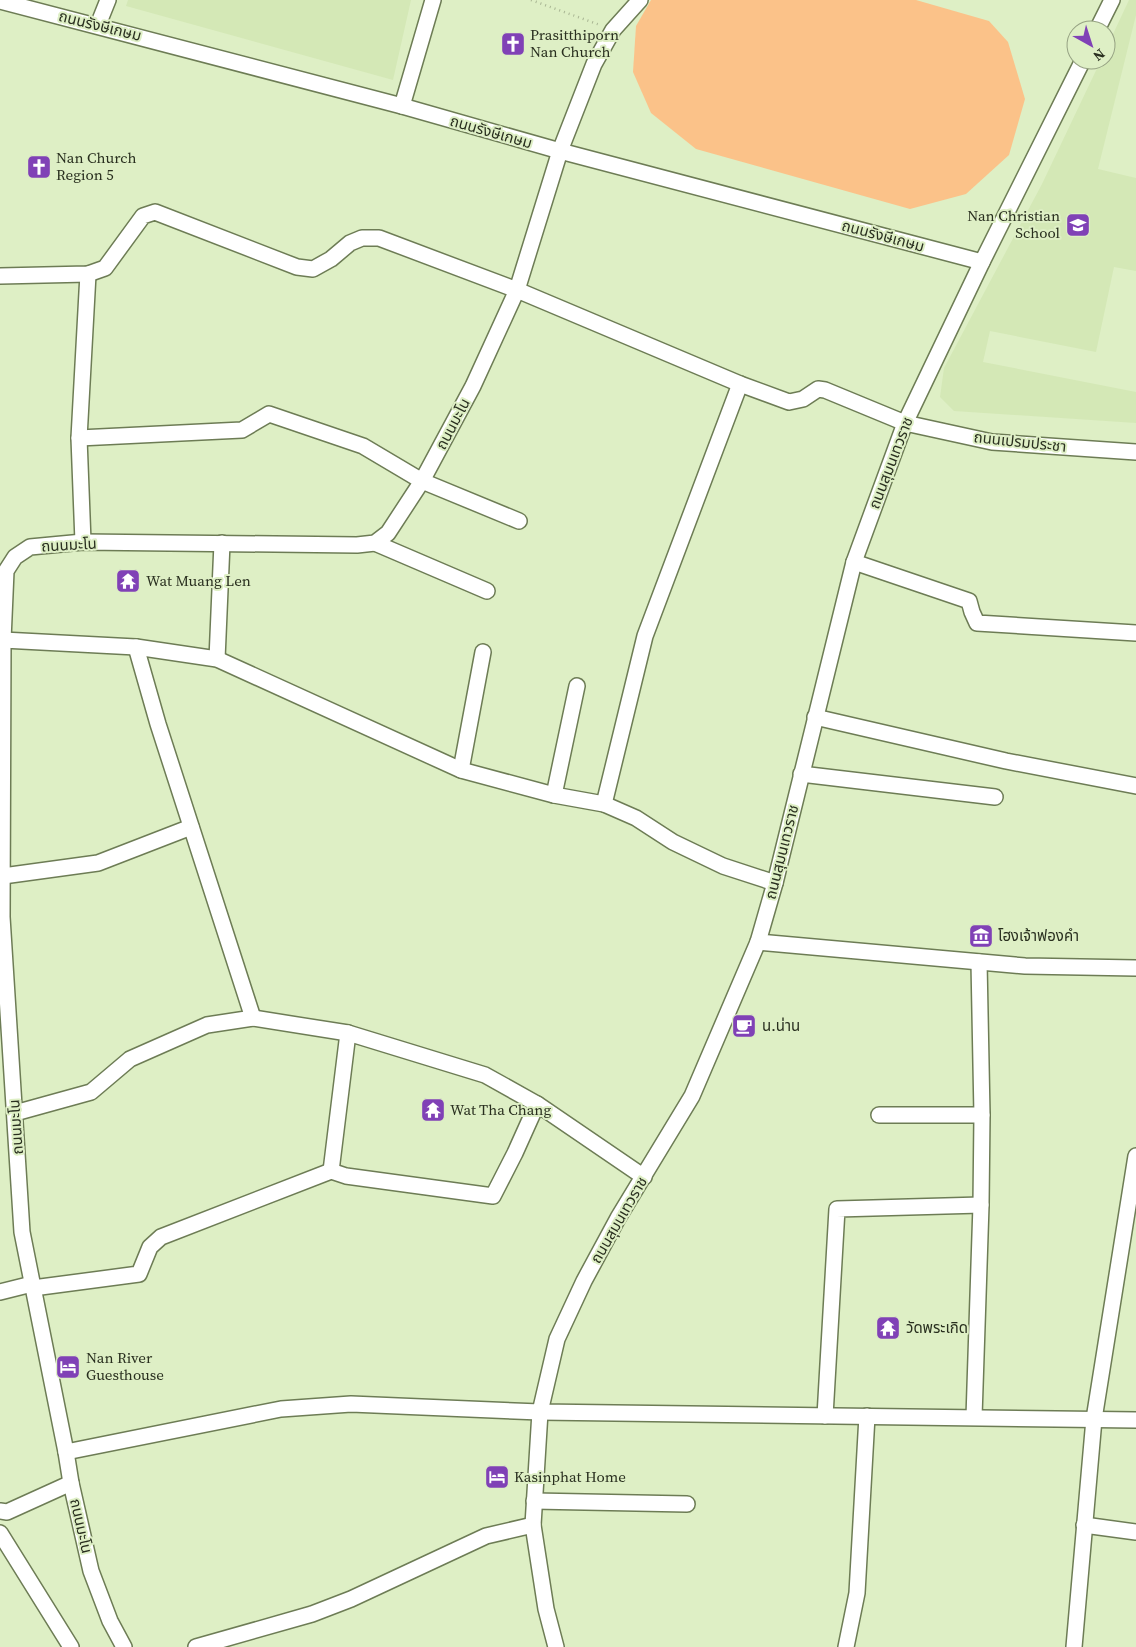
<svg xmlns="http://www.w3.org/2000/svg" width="1136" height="1647" font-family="'Source Serif 4','Noto Sans Thai',serif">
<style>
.built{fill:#d4e8b6}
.green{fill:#fbc289}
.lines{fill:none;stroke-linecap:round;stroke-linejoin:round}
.minor-casing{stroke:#6d7c55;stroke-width:18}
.path{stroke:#a8b593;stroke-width:2.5;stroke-dasharray:1 4;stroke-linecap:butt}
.minor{stroke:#fff;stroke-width:15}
.labels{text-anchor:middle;stroke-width:4;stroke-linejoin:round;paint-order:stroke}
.street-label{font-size:15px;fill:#292f1f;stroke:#deefc5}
.poi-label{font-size:15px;fill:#292f1f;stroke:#deefc5;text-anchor:start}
</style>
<rect width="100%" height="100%" fill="#deefc5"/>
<!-- built -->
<g class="built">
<path d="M 128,0 L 411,0 L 393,80 L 126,6 Z"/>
<path d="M 1129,0 L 1136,0 L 1136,15 L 1098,169 L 1136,178 L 1136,271 L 1114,267 L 1096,352 L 990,331 L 983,362 L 1136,392 L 1136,423 L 954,411 L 940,397 L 944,368 L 1042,184 L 1101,60 L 1106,60 L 1106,49 Z"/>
</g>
<!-- green -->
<path class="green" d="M 651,0 L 916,0 L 989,21 L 1008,42 L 1025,99 L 1009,155 L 966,194 L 910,209 L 696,149 L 651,113 L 633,72 L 636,26 Z"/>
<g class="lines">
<defs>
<g id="minor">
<path d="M 0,1 L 402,106 L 560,151 L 982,262"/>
<path d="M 98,25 L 108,0"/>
<path d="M 1097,30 L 1112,0"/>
<path d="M 402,106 L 433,0"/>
<path d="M 0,276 L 88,274 L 105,268 L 143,216 L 155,212 L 297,267 L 313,269 L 331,259 L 350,243 L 362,238 L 379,238 L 517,290 L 740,384 L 789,402 L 803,399 L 818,389 L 825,390 L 905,423 L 992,442 L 1136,452"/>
<path d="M 79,438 L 242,430 L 269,414 L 363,446 L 422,481 L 519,521"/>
<path d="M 83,542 L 79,438 L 88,274"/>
<path d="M 375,543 L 487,591"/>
<path d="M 854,562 L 969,601 L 972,612 L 977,623 L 1136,633"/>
<path d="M 3,640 L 136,647 L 217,659 L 461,770 L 554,795 L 604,804 L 636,818 L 673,842 L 723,866 L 775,883"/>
<path d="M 136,647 L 158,724 L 253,1018"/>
<path d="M 217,659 L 222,543"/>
<path d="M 815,717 L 1006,761 L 1136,786"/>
<path d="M 461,770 L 483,652"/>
<path d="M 801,774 L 995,797"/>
<path d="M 554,795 L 577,686"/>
<path d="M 604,804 L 645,636 L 740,384"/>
<path d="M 3,876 L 98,863 L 191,827"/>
<path d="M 758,942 L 1025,966 L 1136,968"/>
<path d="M 15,1113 L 91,1092 L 130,1059 L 207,1025 L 253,1018 L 348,1033 L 485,1075 L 537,1104 L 644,1177"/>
<path d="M 879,1115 L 982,1115"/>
<path d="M 331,1171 L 348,1033"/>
<path d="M 33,1288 L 139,1274 L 150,1247 L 161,1237 L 331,1171 L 346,1176 L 493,1196 L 515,1153 L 537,1104"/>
<path d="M 0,1292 L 32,1284"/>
<path d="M 825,1416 L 837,1209 L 981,1205"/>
<path d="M 974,1417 L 981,1205 L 982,1115 L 979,962"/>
<path d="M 66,1452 L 281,1409 L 351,1404 L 540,1412 L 1136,1420"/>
<path d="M 534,1501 L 687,1504"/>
<path d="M 0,1511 L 7,1512 L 71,1483"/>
<path d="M 1084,1525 L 1136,1532"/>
<path d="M 0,1533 L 71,1647"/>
<path d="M 124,1647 L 110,1621 L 91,1571 L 71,1483 L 66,1452 L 22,1232 L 2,917 L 3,640 L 6,571 L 15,557 L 30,547 L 83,542 L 357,545 L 375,543 L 388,533 L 422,481 L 473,386 L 517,290 L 560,151 L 594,64 L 613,30 L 640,0"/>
<path d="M 196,1647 L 312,1614 L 351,1599 L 486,1536 L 533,1525"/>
<path d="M 556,1647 L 546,1609 L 533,1525 L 540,1412 L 557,1339 L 584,1281 L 618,1218 L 692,1096 L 758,942 L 775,883 L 854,562 L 905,423 L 982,262 L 1083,60"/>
<path d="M 846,1647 L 857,1593 L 867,1416"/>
<path d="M 1074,1647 L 1094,1419 L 1136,1156"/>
</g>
</defs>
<!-- minor casing -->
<use href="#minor" class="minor-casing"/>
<!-- path -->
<path class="path" d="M 531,0 L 600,25"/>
<!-- minor -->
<use href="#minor" class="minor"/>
</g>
<!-- icons -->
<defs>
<symbol id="church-square" viewBox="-11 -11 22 22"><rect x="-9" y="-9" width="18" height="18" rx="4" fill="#8041b6" stroke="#deefc5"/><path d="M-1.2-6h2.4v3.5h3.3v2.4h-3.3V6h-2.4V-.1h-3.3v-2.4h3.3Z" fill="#fff"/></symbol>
<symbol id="school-square" viewBox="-11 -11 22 22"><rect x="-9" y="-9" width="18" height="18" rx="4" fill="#8041b6" stroke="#deefc5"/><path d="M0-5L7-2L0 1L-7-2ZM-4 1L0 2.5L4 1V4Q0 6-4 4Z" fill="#fff"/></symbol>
<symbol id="temple-square" viewBox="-11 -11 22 22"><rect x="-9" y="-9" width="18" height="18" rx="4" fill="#8041b6" stroke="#deefc5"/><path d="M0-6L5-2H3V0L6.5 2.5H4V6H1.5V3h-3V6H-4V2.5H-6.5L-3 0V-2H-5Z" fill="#fff"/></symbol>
<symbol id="museum-square" viewBox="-11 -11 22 22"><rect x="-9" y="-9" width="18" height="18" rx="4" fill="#8041b6" stroke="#deefc5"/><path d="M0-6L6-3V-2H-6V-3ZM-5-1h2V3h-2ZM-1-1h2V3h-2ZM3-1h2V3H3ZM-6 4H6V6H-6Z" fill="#fff"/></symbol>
<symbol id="cafe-square" viewBox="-11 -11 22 22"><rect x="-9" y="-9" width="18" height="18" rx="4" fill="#8041b6" stroke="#deefc5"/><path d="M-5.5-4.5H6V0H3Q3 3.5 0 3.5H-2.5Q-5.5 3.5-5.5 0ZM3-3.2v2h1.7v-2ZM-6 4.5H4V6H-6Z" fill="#fff"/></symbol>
<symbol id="hotel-square" viewBox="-11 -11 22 22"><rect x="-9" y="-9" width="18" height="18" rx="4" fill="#8041b6" stroke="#deefc5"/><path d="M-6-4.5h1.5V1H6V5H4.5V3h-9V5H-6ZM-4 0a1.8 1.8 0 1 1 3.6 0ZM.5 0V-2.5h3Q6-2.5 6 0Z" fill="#fff"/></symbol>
</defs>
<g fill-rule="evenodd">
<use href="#church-square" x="499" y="30" width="28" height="28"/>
<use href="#church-square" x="25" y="153" width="28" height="28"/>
<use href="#school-square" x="1064" y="211" width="28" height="28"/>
<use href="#temple-square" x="114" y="567" width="28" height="28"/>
<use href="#museum-square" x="967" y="922" width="28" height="28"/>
<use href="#cafe-square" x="730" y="1012" width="28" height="28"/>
<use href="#temple-square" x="419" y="1096" width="28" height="28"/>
<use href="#temple-square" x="874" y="1314" width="28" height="28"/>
<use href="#hotel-square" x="54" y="1353" width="28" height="28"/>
<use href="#hotel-square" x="483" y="1463" width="28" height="28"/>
</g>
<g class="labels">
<!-- street labels -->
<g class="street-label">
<text transform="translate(100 26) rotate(14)" y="5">ถนนรังษีเกษม</text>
<text transform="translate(491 132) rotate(16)" y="5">ถนนรังษีเกษม</text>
<text transform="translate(883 236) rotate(15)" y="5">ถนนรังษีเกษม</text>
<text transform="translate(453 424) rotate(-62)" y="5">ถนนมะโน</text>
<text transform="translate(1020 442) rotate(6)" y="5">ถนนเปรมประชา</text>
<text transform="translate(891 463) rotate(-69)" y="5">ถนนสุมนเทวราช</text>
<text transform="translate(69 545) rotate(-3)" y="5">ถนนมะโน</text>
<text transform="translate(782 852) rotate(-76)" y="5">ถนนสุมนเทวราช</text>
<text transform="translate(16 1127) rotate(-94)" y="5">ถนนมะโน</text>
<text transform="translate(619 1220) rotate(-60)" y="5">ถนนสุมนเทวราช</text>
<text transform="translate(81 1526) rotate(77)" y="5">ถนนมะโน</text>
</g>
<!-- poi labels -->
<g class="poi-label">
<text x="530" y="40">Prasitthiporn<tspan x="530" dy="17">Nan Church</tspan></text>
<text x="56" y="163">Nan Church<tspan x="56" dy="17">Region 5</tspan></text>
<text x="1060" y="221" text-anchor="end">Nan Christian<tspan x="1060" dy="17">School</tspan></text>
<text x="146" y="586">Wat Muang Len</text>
<text x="998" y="941">โฮงเจ้าฟองคำ</text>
<text x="762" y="1031">น.น่าน</text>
<text x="450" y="1115">Wat Tha Chang</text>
<text x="906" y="1333">วัดพระเกิด</text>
<text x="86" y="1363">Nan River<tspan x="86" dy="17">Guesthouse</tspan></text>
<text x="514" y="1482">Kasinphat Home</text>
</g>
</g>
<!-- north arrow -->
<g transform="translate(1091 45) rotate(141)"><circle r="24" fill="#deefc5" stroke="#96a283"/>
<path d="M0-4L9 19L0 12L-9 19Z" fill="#8041b6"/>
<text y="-8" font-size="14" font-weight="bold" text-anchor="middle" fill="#292f1f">N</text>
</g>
</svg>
